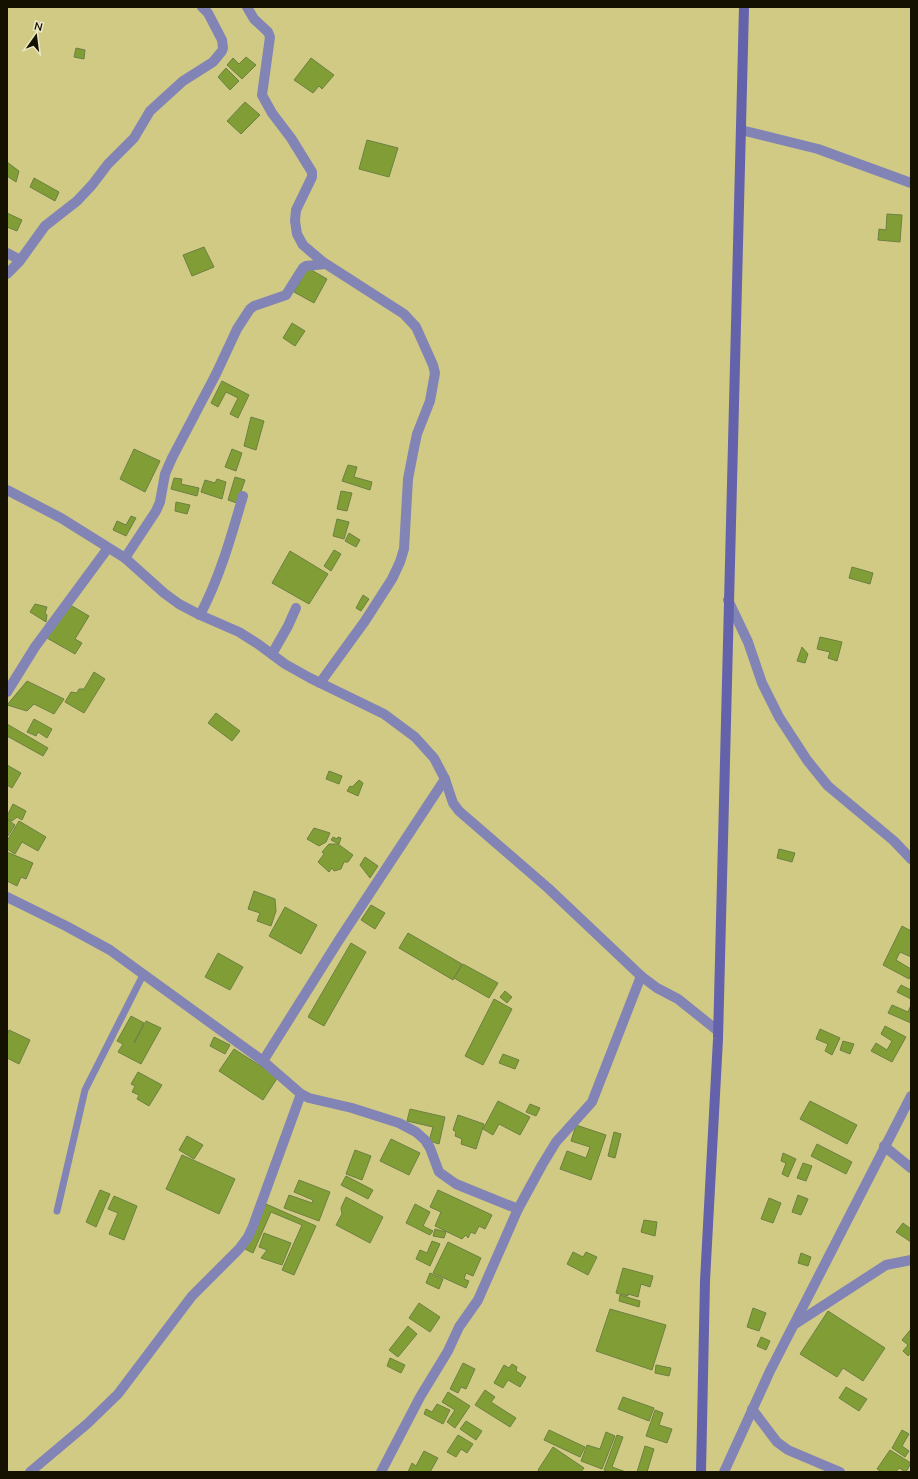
<svg xmlns="http://www.w3.org/2000/svg" width="918" height="1479" font-family="Mulish,sans-serif">
<style>
.building{fill:#819e36;stroke:#6d8042}
.lines{fill:none;stroke-linecap:round;stroke-linejoin:round}
.lane{stroke:#8384b6;stroke-width:7}
.street{stroke:#8384b6;stroke-width:10}
.secondary{stroke:#6462ab;stroke-width:10}
</style>
<rect width="100%" height="100%" fill="#d1ca85"/>
<!-- building -->
<g class="building">
<path d="M 76,48 L 85,50 L 84,59 L 74,57 Z"/>
<path d="M 246,57 L 256,65 L 242,79 L 227,65 L 233,58 L 239,64 Z"/>
<path d="M 311,58 L 334,75 L 322,89 L 319,86 L 313,93 L 294,80 Z"/>
<path d="M 226,68 L 239,81 L 230,90 L 218,77 Z"/>
<path d="M 245,102 L 260,115 L 241,134 L 227,121 Z"/>
<path d="M 367,140 L 398,148 L 389,177 L 359,169 Z"/>
<path d="M 7,162 L 19,171 L 16,182 L 7,176 Z"/>
<path d="M 34,178 L 59,192 L 55,201 L 30,187 Z"/>
<path d="M 7,213 L 22,220 L 17,231 L 7,227 Z"/>
<path d="M 887,214 L 902,215 L 900,242 L 878,240 L 879,229 L 886,230 Z"/>
<path d="M 204,247 L 214,267 L 192,276 L 183,255 Z"/>
<path d="M 308,268 L 327,279 L 314,303 L 294,292 Z"/>
<path d="M 292,323 L 305,331 L 295,346 L 283,338 Z"/>
<path d="M 222,381 L 249,395 L 238,418 L 230,414 L 238,398 L 226,392 L 218,407 L 211,403 Z"/>
<path d="M 251,417 L 264,421 L 256,450 L 244,446 Z"/>
<path d="M 134,449 L 160,461 L 145,492 L 120,479 Z"/>
<path d="M 232,449 L 242,453 L 236,471 L 225,467 Z"/>
<path d="M 348,465 L 357,467 L 354,477 L 372,482 L 370,490 L 342,481 Z"/>
<path d="M 235,477 L 245,480 L 237,503 L 228,500 Z"/>
<path d="M 174,478 L 182,479 L 181,484 L 199,488 L 197,496 L 171,489 Z"/>
<path d="M 217,479 L 226,482 L 222,499 L 201,492 L 205,480 L 215,483 Z"/>
<path d="M 341,491 L 352,493 L 347,511 L 337,509 Z"/>
<path d="M 176,502 L 190,505 L 187,514 L 175,511 Z"/>
<path d="M 131,516 L 136,518 L 126,536 L 113,530 L 117,521 L 126,525 Z"/>
<path d="M 337,519 L 349,522 L 344,539 L 333,536 Z"/>
<path d="M 349,533 L 360,540 L 356,547 L 345,541 Z"/>
<path d="M 334,550 L 341,554 L 331,571 L 324,566 Z"/>
<path d="M 290,551 L 328,574 L 309,604 L 272,583 Z"/>
<path d="M 852,567 L 873,573 L 870,584 L 849,578 Z"/>
<path d="M 363,595 L 369,599 L 361,611 L 356,608 Z"/>
<path d="M 67,603 L 89,616 L 75,639 L 82,643 L 75,654 L 47,638 Z"/>
<path d="M 35,604 L 47,607 L 45,613 L 47,615 L 46,622 L 30,612 Z"/>
<path d="M 820,637 L 842,642 L 837,661 L 828,658 L 830,652 L 817,649 Z"/>
<path d="M 802,647 L 808,654 L 805,663 L 797,661 Z"/>
<path d="M 94,672 L 105,679 L 84,713 L 65,702 L 71,692 L 77,693 L 79,689 L 84,689 Z"/>
<path d="M 27,681 L 64,699 L 54,714 L 34,704 L 27,711 L 7,705 Z"/>
<path d="M 216,713 L 240,731 L 232,741 L 208,723 Z"/>
<path d="M 34,719 L 52,729 L 47,738 L 38,732 L 36,736 L 27,732 Z"/>
<path d="M 7,724 L 48,748 L 43,756 L 7,736 Z"/>
<path d="M 7,765 L 21,773 L 12,788 L 7,785 Z"/>
<path d="M 329,771 L 342,776 L 339,784 L 326,779 Z"/>
<path d="M 359,780 L 363,783 L 358,796 L 347,791 L 350,786 L 352,787 Z"/>
<path d="M 13,804 L 26,811 L 22,820 L 17,817 L 12,821 L 7,819 L 7,816 Z"/>
<path d="M 7,819 L 15,825 L 8,836 L 7,835 Z"/>
<path d="M 19,821 L 46,837 L 38,851 L 22,842 L 15,854 L 7,849 L 7,841 Z"/>
<path d="M 314,828 L 330,833 L 326,842 L 319,846 L 307,839 Z"/>
<path d="M 333,837 L 337,839 L 338,837 L 341,838 L 339,844 L 331,840 Z"/>
<path d="M 329,844 L 338,844 L 353,855 L 348,862 L 344,862 L 341,869 L 334,871 L 332,868 L 329,872 L 318,862 L 324,854 L 322,852 Z"/>
<path d="M 779,849 L 795,853 L 792,862 L 777,858 Z"/>
<path d="M 7,852 L 33,863 L 26,879 L 21,877 L 17,886 L 7,881 Z"/>
<path d="M 365,857 L 378,866 L 370,878 L 360,865 Z"/>
<path d="M 254,891 L 275,899 L 276,911 L 271,926 L 257,921 L 260,913 L 248,909 Z"/>
<path d="M 371,905 L 385,913 L 375,929 L 361,920 Z"/>
<path d="M 285,907 L 317,925 L 301,954 L 269,936 Z"/>
<path d="M 902,926 L 911,931 L 911,957 L 900,952 L 896,960 L 911,969 L 911,974 L 909,979 L 883,965 Z"/>
<path d="M 408,933 L 462,964 L 453,980 L 399,948 Z"/>
<path d="M 351,943 L 366,952 L 324,1026 L 308,1017 Z"/>
<path d="M 218,953 L 243,967 L 230,990 L 205,977 Z"/>
<path d="M 463,964 L 498,983 L 489,998 L 454,978 Z"/>
<path d="M 901,985 L 911,990 L 911,999 L 897,992 Z"/>
<path d="M 505,991 L 512,997 L 507,1003 L 500,997 Z"/>
<path d="M 494,999 L 512,1009 L 483,1065 L 465,1056 Z"/>
<path d="M 892,1005 L 908,1012 L 911,1005 L 911,1023 L 888,1013 Z"/>
<path d="M 131,1016 L 144,1023 L 134,1043 L 146,1021 L 161,1028 L 141,1064 L 118,1052 L 123,1044 L 117,1041 Z"/>
<path d="M 885,1026 L 906,1037 L 892,1062 L 871,1051 L 876,1043 L 887,1050 L 892,1041 L 881,1034 Z"/>
<path d="M 820,1029 L 840,1038 L 832,1055 L 825,1051 L 828,1044 L 816,1039 Z"/>
<path d="M 9,1030 L 30,1040 L 19,1064 L 7,1058 L 7,1035 Z"/>
<path d="M 214,1037 L 230,1045 L 225,1054 L 210,1046 Z"/>
<path d="M 843,1041 L 854,1044 L 850,1054 L 840,1050 Z"/>
<path d="M 234,1049 L 278,1077 L 263,1100 L 219,1071 Z"/>
<path d="M 503,1054 L 519,1060 L 515,1069 L 499,1063 Z"/>
<path d="M 138,1072 L 162,1085 L 149,1106 L 137,1099 L 139,1095 L 132,1092 L 135,1086 L 131,1084 Z"/>
<path d="M 498,1101 L 530,1117 L 520,1135 L 499,1124 L 493,1135 L 483,1129 Z"/>
<path d="M 810,1101 L 857,1125 L 847,1144 L 800,1119 Z"/>
<path d="M 530,1104 L 540,1108 L 536,1116 L 526,1112 Z"/>
<path d="M 410,1109 L 445,1117 L 439,1144 L 429,1141 L 433,1127 L 407,1121 Z"/>
<path d="M 458,1115 L 484,1124 L 476,1149 L 461,1144 L 462,1139 L 455,1136 L 456,1132 L 453,1130 Z"/>
<path d="M 576,1125 L 606,1135 L 591,1180 L 560,1169 L 567,1151 L 586,1158 L 590,1147 L 571,1141 Z"/>
<path d="M 614,1132 L 621,1134 L 615,1158 L 608,1156 Z"/>
<path d="M 187,1136 L 203,1145 L 194,1159 L 179,1150 Z"/>
<path d="M 391,1139 L 420,1153 L 409,1175 L 380,1161 Z"/>
<path d="M 817,1144 L 852,1162 L 846,1174 L 811,1156 Z"/>
<path d="M 355,1150 L 371,1156 L 362,1180 L 346,1174 Z"/>
<path d="M 783,1153 L 796,1159 L 788,1177 L 782,1174 L 786,1163 L 781,1161 Z"/>
<path d="M 182,1155 L 235,1179 L 219,1214 L 166,1189 Z"/>
<path d="M 803,1163 L 812,1166 L 806,1181 L 797,1178 Z"/>
<path d="M 346,1176 L 373,1190 L 368,1199 L 341,1185 Z"/>
<path d="M 299,1180 L 330,1192 L 319,1221 L 284,1208 L 289,1195 L 312,1203 L 313,1200 L 294,1192 Z"/>
<path d="M 100,1190 L 110,1194 L 96,1227 L 86,1222 Z"/>
<path d="M 438,1190 L 492,1215 L 485,1229 L 479,1226 L 475,1234 L 471,1232 L 468,1238 L 466,1235 L 462,1239 L 435,1226 L 441,1212 L 430,1207 Z"/>
<path d="M 798,1195 L 808,1199 L 801,1215 L 792,1212 Z"/>
<path d="M 114,1196 L 137,1206 L 124,1240 L 109,1234 L 118,1213 L 108,1209 Z"/>
<path d="M 346,1197 L 383,1217 L 370,1243 L 336,1225 L 342,1214 L 341,1208 Z"/>
<path d="M 769,1198 L 781,1203 L 773,1223 L 761,1219 Z"/>
<path d="M 266,1204 L 316,1226 L 294,1275 L 282,1270 L 302,1225 L 271,1212 L 253,1253 L 245,1249 Z"/>
<path d="M 415,1204 L 430,1212 L 423,1226 L 433,1231 L 430,1235 L 406,1223 Z"/>
<path d="M 644,1220 L 657,1222 L 655,1236 L 641,1232 Z"/>
<path d="M 903,1223 L 911,1229 L 911,1242 L 896,1232 Z"/>
<path d="M 435,1229 L 446,1232 L 444,1238 L 433,1236 Z"/>
<path d="M 264,1233 L 291,1243 L 282,1265 L 261,1258 L 267,1250 L 259,1247 Z"/>
<path d="M 432,1241 L 440,1244 L 430,1266 L 416,1259 L 420,1250 L 427,1253 Z"/>
<path d="M 448,1242 L 481,1258 L 473,1276 L 466,1273 L 464,1279 L 469,1281 L 466,1288 L 433,1273 Z"/>
<path d="M 573,1252 L 583,1257 L 586,1252 L 597,1257 L 588,1275 L 567,1264 Z"/>
<path d="M 801,1253 L 811,1257 L 808,1266 L 798,1263 Z"/>
<path d="M 623,1268 L 653,1276 L 650,1287 L 641,1284 L 638,1297 L 628,1294 L 628,1296 L 616,1293 Z"/>
<path d="M 430,1273 L 443,1279 L 439,1289 L 426,1283 Z"/>
<path d="M 620,1295 L 640,1301 L 639,1307 L 619,1301 Z"/>
<path d="M 419,1303 L 440,1317 L 430,1332 L 409,1318 Z"/>
<path d="M 753,1308 L 766,1313 L 759,1331 L 747,1327 Z"/>
<path d="M 610,1309 L 666,1325 L 652,1370 L 596,1351 Z"/>
<path d="M 828,1311 L 885,1348 L 863,1381 L 843,1368 L 837,1377 L 800,1354 Z"/>
<path d="M 408,1326 L 417,1334 L 398,1357 L 389,1350 Z"/>
<path d="M 911,1329 L 911,1352 L 908,1356 L 903,1351 L 908,1345 L 902,1340 Z"/>
<path d="M 761,1337 L 770,1341 L 766,1350 L 757,1346 Z"/>
<path d="M 390,1358 L 405,1365 L 401,1373 L 387,1366 Z"/>
<path d="M 463,1363 L 475,1369 L 466,1389 L 461,1387 L 458,1393 L 450,1389 Z"/>
<path d="M 512,1364 L 517,1367 L 516,1371 L 526,1377 L 520,1387 L 508,1380 L 503,1388 L 494,1383 L 504,1365 L 509,1368 Z"/>
<path d="M 656,1365 L 671,1368 L 669,1376 L 655,1373 Z"/>
<path d="M 846,1387 L 867,1399 L 859,1411 L 839,1398 Z"/>
<path d="M 485,1390 L 495,1397 L 491,1402 L 516,1418 L 510,1427 L 475,1405 Z"/>
<path d="M 448,1392 L 470,1406 L 455,1428 L 447,1422 L 455,1410 L 442,1402 Z"/>
<path d="M 623,1397 L 654,1408 L 649,1421 L 618,1409 Z"/>
<path d="M 437,1404 L 450,1410 L 443,1424 L 424,1414 L 426,1409 L 432,1412 Z"/>
<path d="M 655,1410 L 663,1413 L 659,1425 L 672,1429 L 667,1443 L 646,1436 Z"/>
<path d="M 466,1421 L 482,1431 L 476,1440 L 460,1429 Z"/>
<path d="M 549,1430 L 585,1447 L 580,1457 L 544,1440 Z"/>
<path d="M 902,1430 L 909,1434 L 902,1446 L 909,1451 L 905,1457 L 892,1448 Z"/>
<path d="M 606,1432 L 615,1436 L 602,1469 L 581,1461 L 587,1445 L 600,1449 Z"/>
<path d="M 458,1435 L 473,1444 L 467,1453 L 461,1449 L 456,1457 L 447,1452 Z"/>
<path d="M 617,1435 L 623,1437 L 612,1467 L 626,1472 L 609,1472 L 604,1470 Z"/>
<path d="M 645,1446 L 654,1449 L 647,1472 L 637,1472 Z"/>
<path d="M 553,1447 L 584,1468 L 581,1472 L 540,1472 L 538,1470 Z"/>
<path d="M 890,1450 L 911,1463 L 906,1472 L 899,1468 L 896,1472 L 882,1472 L 877,1469 Z"/>
<path d="M 424,1451 L 438,1458 L 430,1472 L 408,1472 L 412,1463 L 416,1466 Z"/>
</g>
<g class="lines">
<!-- lane -->
<path class="lane" d="M 57,1211 L 85,1090 L 143,975"/>
<!-- street -->
<g class="street">
<path d="M 247,7 L 254,19 L 268,32 L 270,37 L 262,95 L 272,113 L 291,138 L 312,172 L 312,177 L 296,210 L 295,221 L 297,234 L 303,245 L 323,262 L 404,314 L 416,327 L 433,365 L 435,373 L 430,401 L 417,434 L 413,453 L 408,479 L 404,549 L 400,562 L 392,579 L 365,621 L 320,683"/>
<path d="M 741,130 L 818,149 L 911,183"/>
<path d="M 7,253 L 20,260"/>
<path d="M 7,274 L 19,262 L 45,226 L 77,201 L 92,185 L 108,164 L 134,138 L 150,111 L 183,81 L 213,62 L 222,51 L 223,48 L 222,40 L 208,13 L 202,7"/>
<path d="M 7,490 L 61,518 L 125,558 L 164,593 L 179,604 L 200,615 L 239,632 L 258,644 L 285,664 L 310,678 L 384,714 L 415,737 L 434,758 L 445,779 L 453,803 L 459,811 L 548,888 L 641,976 L 657,988 L 678,999 L 718,1031"/>
<path d="M 125,558 L 156,511 L 160,502 L 165,474 L 172,458 L 216,374 L 237,329 L 250,309 L 254,306 L 286,295 L 303,268 L 306,266 L 325,264"/>
<path d="M 728,600 L 748,642 L 762,683 L 779,717 L 807,760 L 828,786 L 894,841 L 911,859"/>
<path d="M 200,615 C 220,577 231,537 243,496"/>
<path d="M 272,654 L 288,626 L 296,608"/>
<path d="M 7,692 L 35,647 L 108,548"/>
<path d="M 7,897 L 66,926 L 110,950 L 263,1061 L 301,1094 L 309,1098 L 352,1108 L 399,1123 L 416,1132 L 425,1140 L 430,1148 L 439,1172 L 456,1184 L 518,1209"/>
<path d="M 263,1061 L 339,940 L 445,779"/>
<path d="M 884,1146 L 911,1168"/>
<path d="M 795,1324 L 886,1265 L 911,1260"/>
<path d="M 752,1409 L 777,1442 L 788,1450 L 840,1472"/>
<path d="M 30,1472 L 87,1424 L 118,1394 L 192,1296 L 239,1249 L 248,1237 L 253,1226 L 301,1094"/>
<path d="M 381,1472 L 420,1397 L 448,1351 L 459,1327 L 478,1300 L 518,1209 L 542,1165 L 556,1142 L 592,1102 L 641,976"/>
<path d="M 724,1472 L 770,1371 L 911,1096"/>
</g>
<!-- secondary -->
<path class="secondary" d="M 701,1472 L 705,1281 L 718,1039 L 744,7"/>
</g>
<!-- border -->
<rect width="918" height="1479" fill="none" stroke="#151100" stroke-width="16"/>
<!-- north arrow -->
<g transform="translate(36 36) rotate(14)" stroke="#ece9c7" stroke-width="3" paint-order="stroke">
<path d="M0-3L7 15L0 10L-7 15Z" fill="#151100"/>
<text y="-6" font-size="11" font-weight="bold" text-anchor="middle" fill="#151100">N</text>
</g>
</svg>
